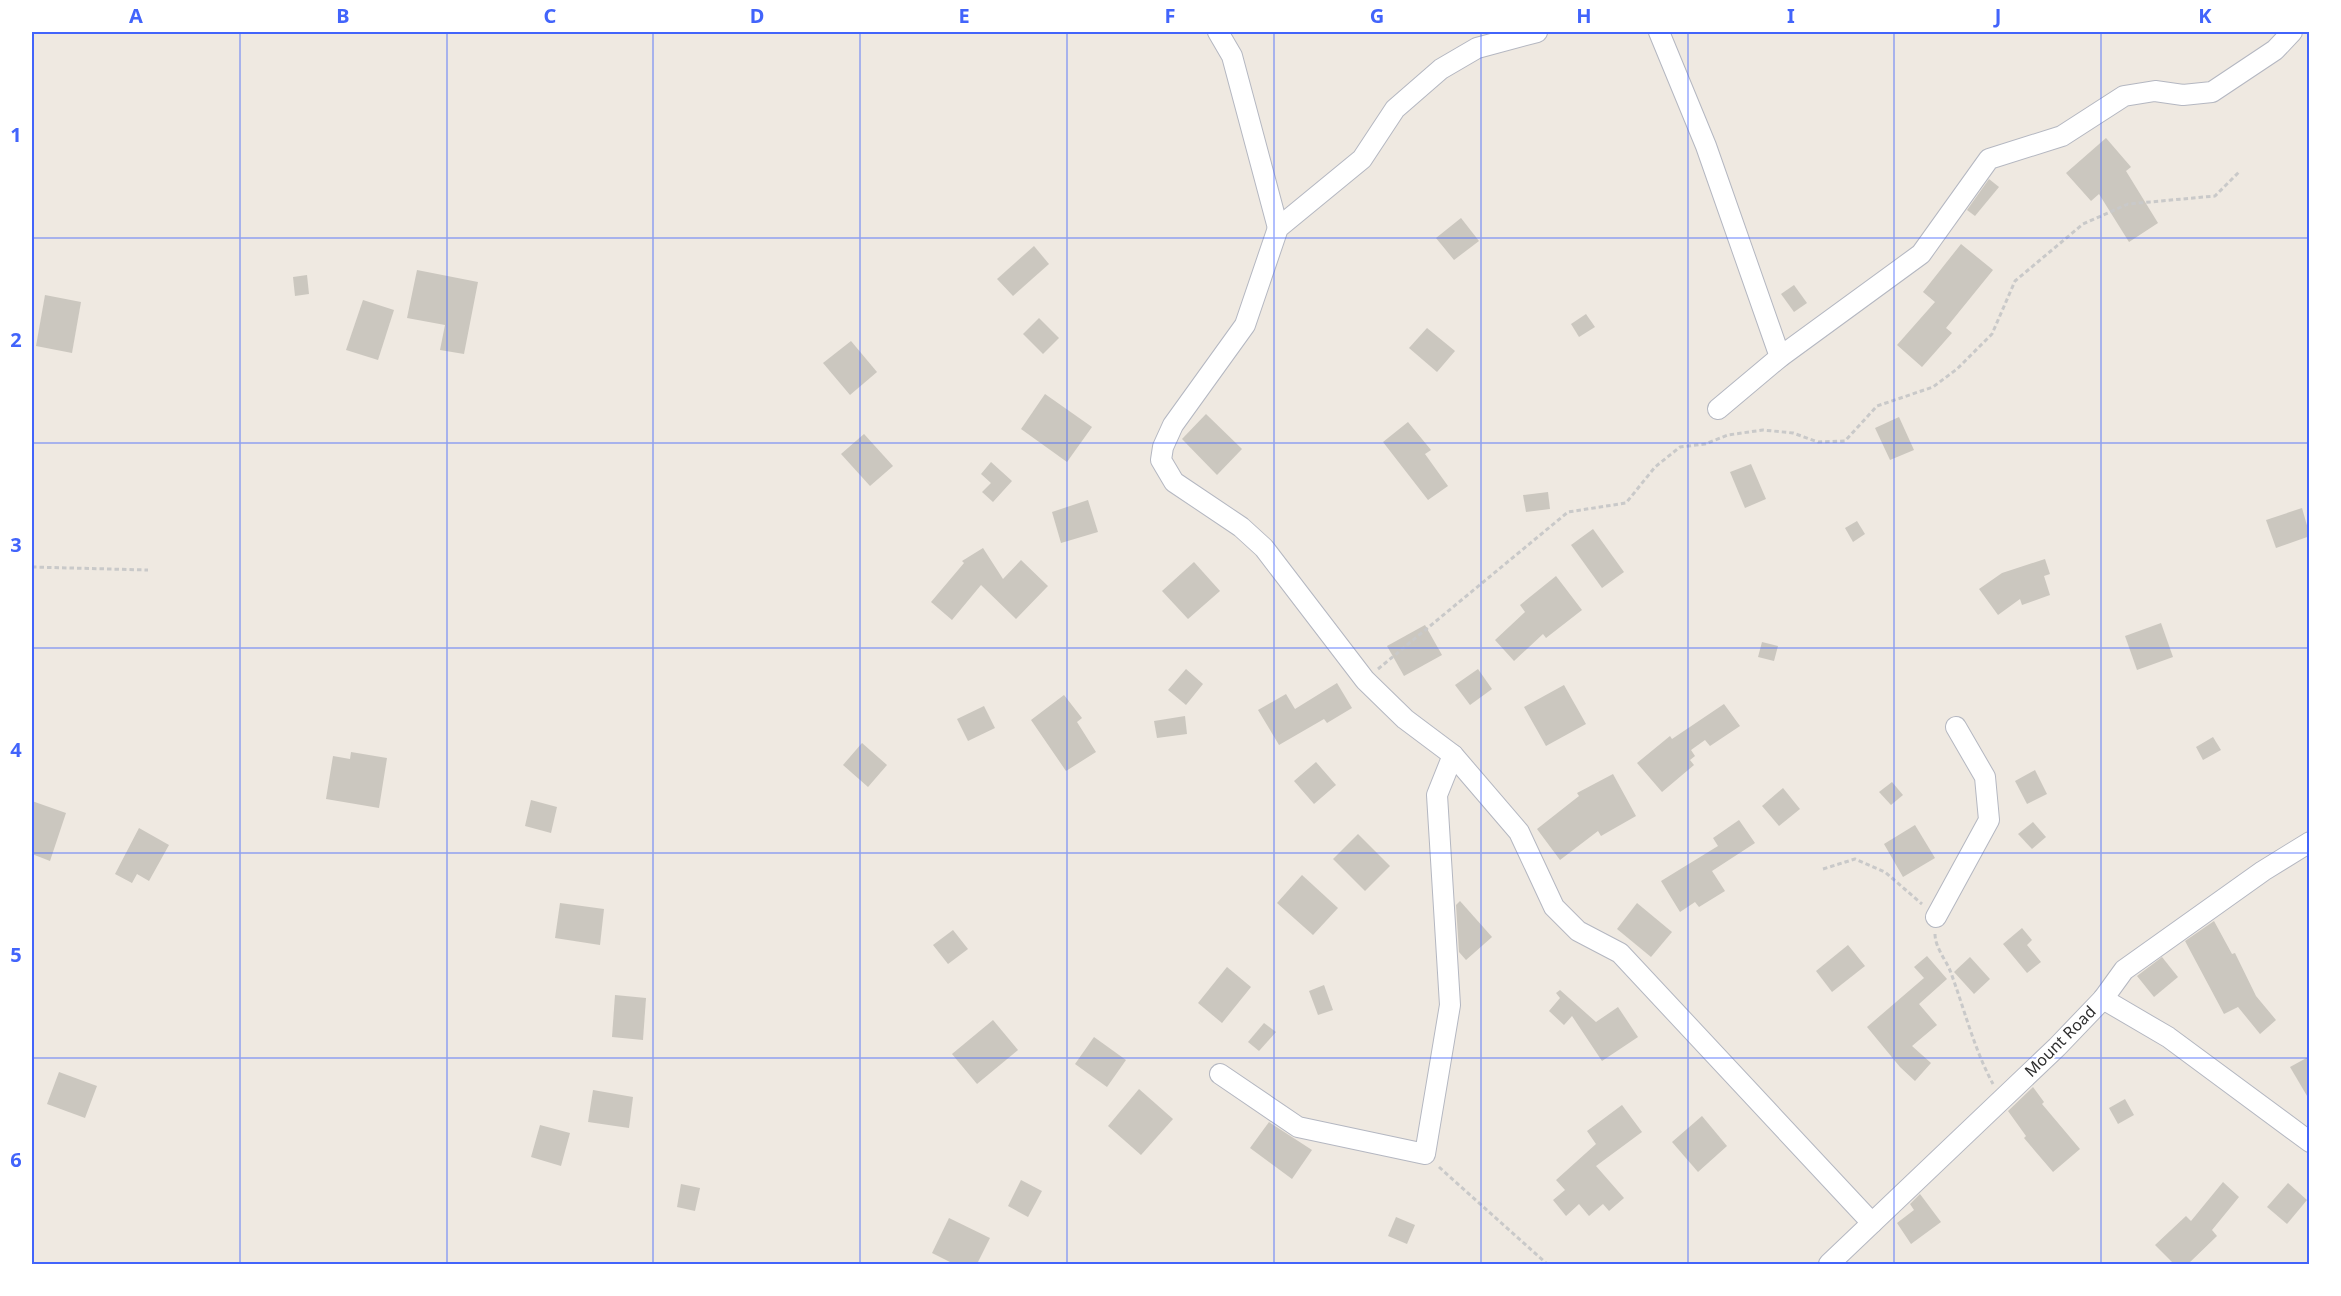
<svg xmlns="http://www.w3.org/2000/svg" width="2341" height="1296" font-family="'Noto Sans',sans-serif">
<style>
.building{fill:#cbc7bf}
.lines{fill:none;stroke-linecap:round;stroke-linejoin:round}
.minor-casing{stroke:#b4b7c1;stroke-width:22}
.path{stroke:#c9c9c9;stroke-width:3;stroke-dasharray:4.5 3;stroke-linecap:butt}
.minor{stroke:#fff;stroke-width:20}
.grid{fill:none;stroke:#4264fb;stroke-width:1.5;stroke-opacity:0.55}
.labels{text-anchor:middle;stroke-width:4.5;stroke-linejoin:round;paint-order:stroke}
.street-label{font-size:16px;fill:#2e2e2e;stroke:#fff}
.neatline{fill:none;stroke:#4264fb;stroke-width:2}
.grid-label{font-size:20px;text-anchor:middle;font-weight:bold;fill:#4264fb}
</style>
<rect width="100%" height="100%" fill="#efe9e1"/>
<!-- building -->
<g class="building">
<path d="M 2106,138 L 2131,167 L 2126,171 L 2158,223 L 2129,242 L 2099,194 L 2091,201 L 2066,173 Z"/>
<path d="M 1989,179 L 1999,187 L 1975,216 L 1967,210 Z"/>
<path d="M 1461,218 L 1479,241 L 1454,260 L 1436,238 Z"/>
<path d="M 1961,244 L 1993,270 L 1946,328 L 1952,333 L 1922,367 L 1897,345 L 1935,302 L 1923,292 Z"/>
<path d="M 1034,246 L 1049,264 L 1013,296 L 997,279 Z"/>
<path d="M 417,270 L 478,282 L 464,354 L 440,350 L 445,325 L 407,318 Z"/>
<path d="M 307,275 L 309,294 L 295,296 L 293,277 Z"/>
<path d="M 1794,285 L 1807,303 L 1794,312 L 1781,294 Z"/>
<path d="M 45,295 L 81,302 L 72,353 L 36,346 Z"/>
<path d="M 363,300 L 394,310 L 378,360 L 346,350 Z"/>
<path d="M 1586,314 L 1595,327 L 1579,337 L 1571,324 Z"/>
<path d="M 1039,318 L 1059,338 L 1043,354 L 1023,334 Z"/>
<path d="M 1427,328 L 1455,351 L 1437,372 L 1409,348 Z"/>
<path d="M 851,341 L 877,372 L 850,395 L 823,363 Z"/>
<path d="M 1045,394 L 1092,427 L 1067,462 L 1021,429 Z"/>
<path d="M 1206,414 L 1242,449 L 1217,475 L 1182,439 Z"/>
<path d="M 1899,417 L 1914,450 L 1890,460 L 1875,428 Z"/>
<path d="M 1408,422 L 1431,450 L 1425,454 L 1448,486 L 1428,500 L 1383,442 Z"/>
<path d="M 864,434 L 893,466 L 870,486 L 841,454 Z"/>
<path d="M 991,462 L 1012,481 L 993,502 L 982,492 L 991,483 L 981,474 Z"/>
<path d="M 1751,464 L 1766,499 L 1745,508 L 1730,472 Z"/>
<path d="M 1548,492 L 1550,509 L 1526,512 L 1523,495 Z"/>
<path d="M 1088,500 L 1098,532 L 1061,543 L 1052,512 Z"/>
<path d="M 2302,508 L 2310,536 L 2276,548 L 2266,520 Z"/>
<path d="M 1857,521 L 1865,534 L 1853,542 L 1845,528 Z"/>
<path d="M 1593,529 L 1624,572 L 1602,588 L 1571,545 Z"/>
<path d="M 983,548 L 1003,579 L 1021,560 L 1048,586 L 1016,619 L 981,585 L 952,620 L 931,602 L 964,563 L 962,561 Z"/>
<path d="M 2045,559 L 2050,574 L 2044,576 L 2050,595 L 2022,605 L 2020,599 L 1998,615 L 1979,589 L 2002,573 Z"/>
<path d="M 1194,562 L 1220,591 L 1188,619 L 1162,591 Z"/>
<path d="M 1556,576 L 1582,610 L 1546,638 L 1543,634 L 1514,661 L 1495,640 L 1525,612 L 1520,605 Z"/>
<path d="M 2161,623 L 2173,657 L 2137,670 L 2125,636 Z"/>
<path d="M 1425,625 L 1442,655 L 1404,676 L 1387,646 Z"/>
<path d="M 1762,642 L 1778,646 L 1774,661 L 1758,657 Z"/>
<path d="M 1186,669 L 1203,684 L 1186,705 L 1168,690 Z"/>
<path d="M 1478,669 L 1492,689 L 1470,705 L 1455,685 Z"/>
<path d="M 1337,683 L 1352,708 L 1327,723 L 1324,719 L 1279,745 L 1258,710 L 1286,694 L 1295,709 Z"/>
<path d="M 1564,685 L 1586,724 L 1546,746 L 1524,707 Z"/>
<path d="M 1064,695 L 1082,718 L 1077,722 L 1096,752 L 1066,771 L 1031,720 Z"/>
<path d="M 1724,704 L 1740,726 L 1710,746 L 1705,740 L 1691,750 L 1695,756 L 1690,760 L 1694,765 L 1662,792 L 1637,763 L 1670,736 L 1672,739 Z"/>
<path d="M 984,706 L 995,728 L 968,741 L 957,719 Z"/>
<path d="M 1185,716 L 1187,734 L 1157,738 L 1154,721 Z"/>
<path d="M 2213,737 L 2221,750 L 2203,760 L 2196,747 Z"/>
<path d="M 862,743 L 887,765 L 868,787 L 843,765 Z"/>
<path d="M 351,752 L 387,758 L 379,808 L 326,799 L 333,756 L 350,759 Z"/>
<path d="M 1316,762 L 1336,785 L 1314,804 L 1294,781 Z"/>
<path d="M 2035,770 L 2047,794 L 2027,804 L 2015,781 Z"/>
<path d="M 1613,774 L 1636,816 L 1601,836 L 1598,831 L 1560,860 L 1537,829 L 1579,796 L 1577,793 Z"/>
<path d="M 1892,782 L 1903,795 L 1891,805 L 1879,792 Z"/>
<path d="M 1783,788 L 1800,809 L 1779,826 L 1762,806 Z"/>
<path d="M 531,800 L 557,807 L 551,833 L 525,826 Z"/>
<path d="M 32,801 L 66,813 L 50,861 L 32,854 Z"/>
<path d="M 1739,820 L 1755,843 L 1712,871 L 1725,891 L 1699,907 L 1695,902 L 1680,912 L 1661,881 L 1718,846 L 1713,838 Z"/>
<path d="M 2033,822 L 2046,837 L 2032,849 L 2018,834 Z"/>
<path d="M 1915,825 L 1935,858 L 1903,877 L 1884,844 Z"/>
<path d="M 139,828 L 169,845 L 149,881 L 137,874 L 132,883 L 115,874 Z"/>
<path d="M 1358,834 L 1390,866 L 1365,891 L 1333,859 Z"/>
<path d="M 1302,875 L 1338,908 L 1313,935 L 1277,903 Z"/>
<path d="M 1460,901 L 1492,937 L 1466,960 L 1459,952 L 1456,905 Z"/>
<path d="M 560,903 L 604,909 L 600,945 L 555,938 Z"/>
<path d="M 1637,903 L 1672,932 L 1651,957 L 1617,929 Z"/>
<path d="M 2214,921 L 2232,954 L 2235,953 L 2256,996 L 2276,1020 L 2260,1034 L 2238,1007 L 2224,1014 L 2185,941 Z"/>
<path d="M 2022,928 L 2032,940 L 2027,945 L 2041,962 L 2027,973 L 2003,944 Z"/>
<path d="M 953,930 L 968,949 L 948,964 L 933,945 Z"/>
<path d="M 1848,945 L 1865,966 L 1832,992 L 1816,971 Z"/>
<path d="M 1927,956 L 1947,979 L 1919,1004 L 1937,1025 L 1912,1046 L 1931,1063 L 1915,1081 L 1900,1067 L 1867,1027 L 1924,978 L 1914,967 Z"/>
<path d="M 1970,957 L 1990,979 L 1974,994 L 1954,972 Z"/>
<path d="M 2162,957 L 2178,977 L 2154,997 L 2137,976 Z"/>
<path d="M 1227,967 L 1251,987 L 1222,1023 L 1198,1003 Z"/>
<path d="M 1324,985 L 1333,1010 L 1318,1015 L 1309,991 Z"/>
<path d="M 1560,990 L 1596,1022 L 1618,1007 L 1638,1037 L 1602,1061 L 1572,1016 L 1564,1025 L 1549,1011 L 1560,998 L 1556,993 Z"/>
<path d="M 615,995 L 646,998 L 643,1040 L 612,1037 Z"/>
<path d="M 993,1020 L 1018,1050 L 977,1084 L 952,1054 Z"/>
<path d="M 1264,1023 L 1276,1032 L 1259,1051 L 1248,1042 Z"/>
<path d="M 1094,1037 L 1126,1060 L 1107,1087 L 1075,1064 Z"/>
<path d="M 2310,1056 L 2310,1101 L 2290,1067 Z"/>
<path d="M 59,1072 L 97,1086 L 85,1118 L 47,1104 Z"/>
<path d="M 2033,1087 L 2044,1102 L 2042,1104 L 2080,1149 L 2053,1172 L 2024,1138 L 2026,1136 L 2008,1111 Z"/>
<path d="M 1139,1089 L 1173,1119 L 1141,1155 L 1108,1126 Z"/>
<path d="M 593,1090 L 633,1097 L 629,1128 L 588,1122 Z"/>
<path d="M 2125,1099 L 2134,1115 L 2118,1124 L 2109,1108 Z"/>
<path d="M 1622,1105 L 1642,1132 L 1596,1166 L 1624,1198 L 1609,1211 L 1603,1204 L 1589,1216 L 1579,1204 L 1566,1216 L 1553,1200 L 1565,1190 L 1556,1180 L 1596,1144 L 1587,1131 Z"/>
<path d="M 1702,1116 L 1727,1146 L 1698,1172 L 1672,1142 Z"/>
<path d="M 1269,1122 L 1312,1150 L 1292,1179 L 1250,1148 Z"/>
<path d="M 540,1125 L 570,1133 L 561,1166 L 531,1157 Z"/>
<path d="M 1021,1180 L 1042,1191 L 1028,1217 L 1008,1206 Z"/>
<path d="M 2223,1182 L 2239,1197 L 2212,1230 L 2217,1236 L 2188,1264 L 2174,1264 L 2155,1245 L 2186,1216 L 2191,1221 Z"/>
<path d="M 2288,1183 L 2307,1200 L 2287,1224 L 2267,1207 Z"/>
<path d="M 681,1184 L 700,1188 L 695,1211 L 677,1207 Z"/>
<path d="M 1920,1194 L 1941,1222 L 1911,1244 L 1897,1223 L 1914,1210 L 1910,1204 Z"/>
<path d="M 1396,1217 L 1415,1225 L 1407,1244 L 1388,1236 Z"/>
<path d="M 949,1218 L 990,1238 L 977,1264 L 954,1264 L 932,1253 Z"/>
</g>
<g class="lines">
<defs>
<g id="minor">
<path d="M 1218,32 L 1232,56 L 1278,228"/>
<path d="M 1537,32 L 1477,48 L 1441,69 L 1395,109 L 1362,159 L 1278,228 L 1245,325 L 1173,425 L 1163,447 L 1161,460 L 1174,482 L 1241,527 L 1264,548 L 1365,680 L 1405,719 L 1453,755 L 1519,832 L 1554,907 L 1578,931 L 1620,953 L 1872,1223"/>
<path d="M 1659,32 L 1706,146 L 1780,357"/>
<path d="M 1718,409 L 1780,357 L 1921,254 L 1989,159 L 2062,136 L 2124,96 L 2155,91 L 2183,95 L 2212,92 L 2275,50 L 2292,32"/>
<path d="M 1936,917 L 1989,820 L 1985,777 L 1956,727"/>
<path d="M 2103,999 L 2168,1037 L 2310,1142"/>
<path d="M 1220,1074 L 1298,1127 L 1425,1154 L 1450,1005 L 1437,795 L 1453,755"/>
<path d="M 1829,1264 L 2057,1047 L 2103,999 L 2124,970 L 2263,871 L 2310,842"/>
</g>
</defs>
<!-- minor casing -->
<use href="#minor" class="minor-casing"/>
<!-- path -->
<g class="path">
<path d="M 32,567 L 148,570"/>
<path d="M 1378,669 L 1568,512 L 1626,503 L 1655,467 L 1680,447 L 1705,444 L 1728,435 L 1763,430 L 1793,433 L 1818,442 L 1845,441 L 1877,406 L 1933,387 L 1957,369 L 1992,334 L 2015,281 L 2083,224 L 2128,204 L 2215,196 L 2240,171"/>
<path d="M 1823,869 L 1855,859 L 1885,872 L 1922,904"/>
<path d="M 1935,934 C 1935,948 1947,961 1951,973 C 1965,1011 1974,1049 1993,1084"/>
<path d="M 1439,1167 L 1547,1264"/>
</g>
<!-- minor -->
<use href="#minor" class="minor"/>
</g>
<!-- grid -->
<path class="grid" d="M 240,32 L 240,1264M 447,32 L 447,1264M 653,32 L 653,1264M 860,32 L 860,1264M 1067,32 L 1067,1264M 1274,32 L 1274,1264M 1481,32 L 1481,1264M 1688,32 L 1688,1264M 1894,32 L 1894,1264M 2101,32 L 2101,1264M 32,238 L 2310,238M 32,443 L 2310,443M 32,648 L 2310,648M 32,853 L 2310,853M 32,1058 L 2310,1058"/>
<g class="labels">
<!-- street labels -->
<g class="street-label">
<text transform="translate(2060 1041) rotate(-45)" y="6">Mount Road</text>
</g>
</g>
<!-- border -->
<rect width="2341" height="1296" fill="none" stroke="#ffffff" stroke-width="66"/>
<rect x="33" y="33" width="2275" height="1230" class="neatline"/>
<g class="grid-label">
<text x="136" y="23">A</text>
<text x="343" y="23">B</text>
<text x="550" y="23">C</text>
<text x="757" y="23">D</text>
<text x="964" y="23">E</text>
<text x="1170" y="23">F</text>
<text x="1377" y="23">G</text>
<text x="1584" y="23">H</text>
<text x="1791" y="23">I</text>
<text x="1998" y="23">J</text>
<text x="2205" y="23">K</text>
<text x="16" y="142">1</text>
<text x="16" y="347">2</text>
<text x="16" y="552">3</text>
<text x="16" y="757">4</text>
<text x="16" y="962">5</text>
<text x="16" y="1167">6</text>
</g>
</svg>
